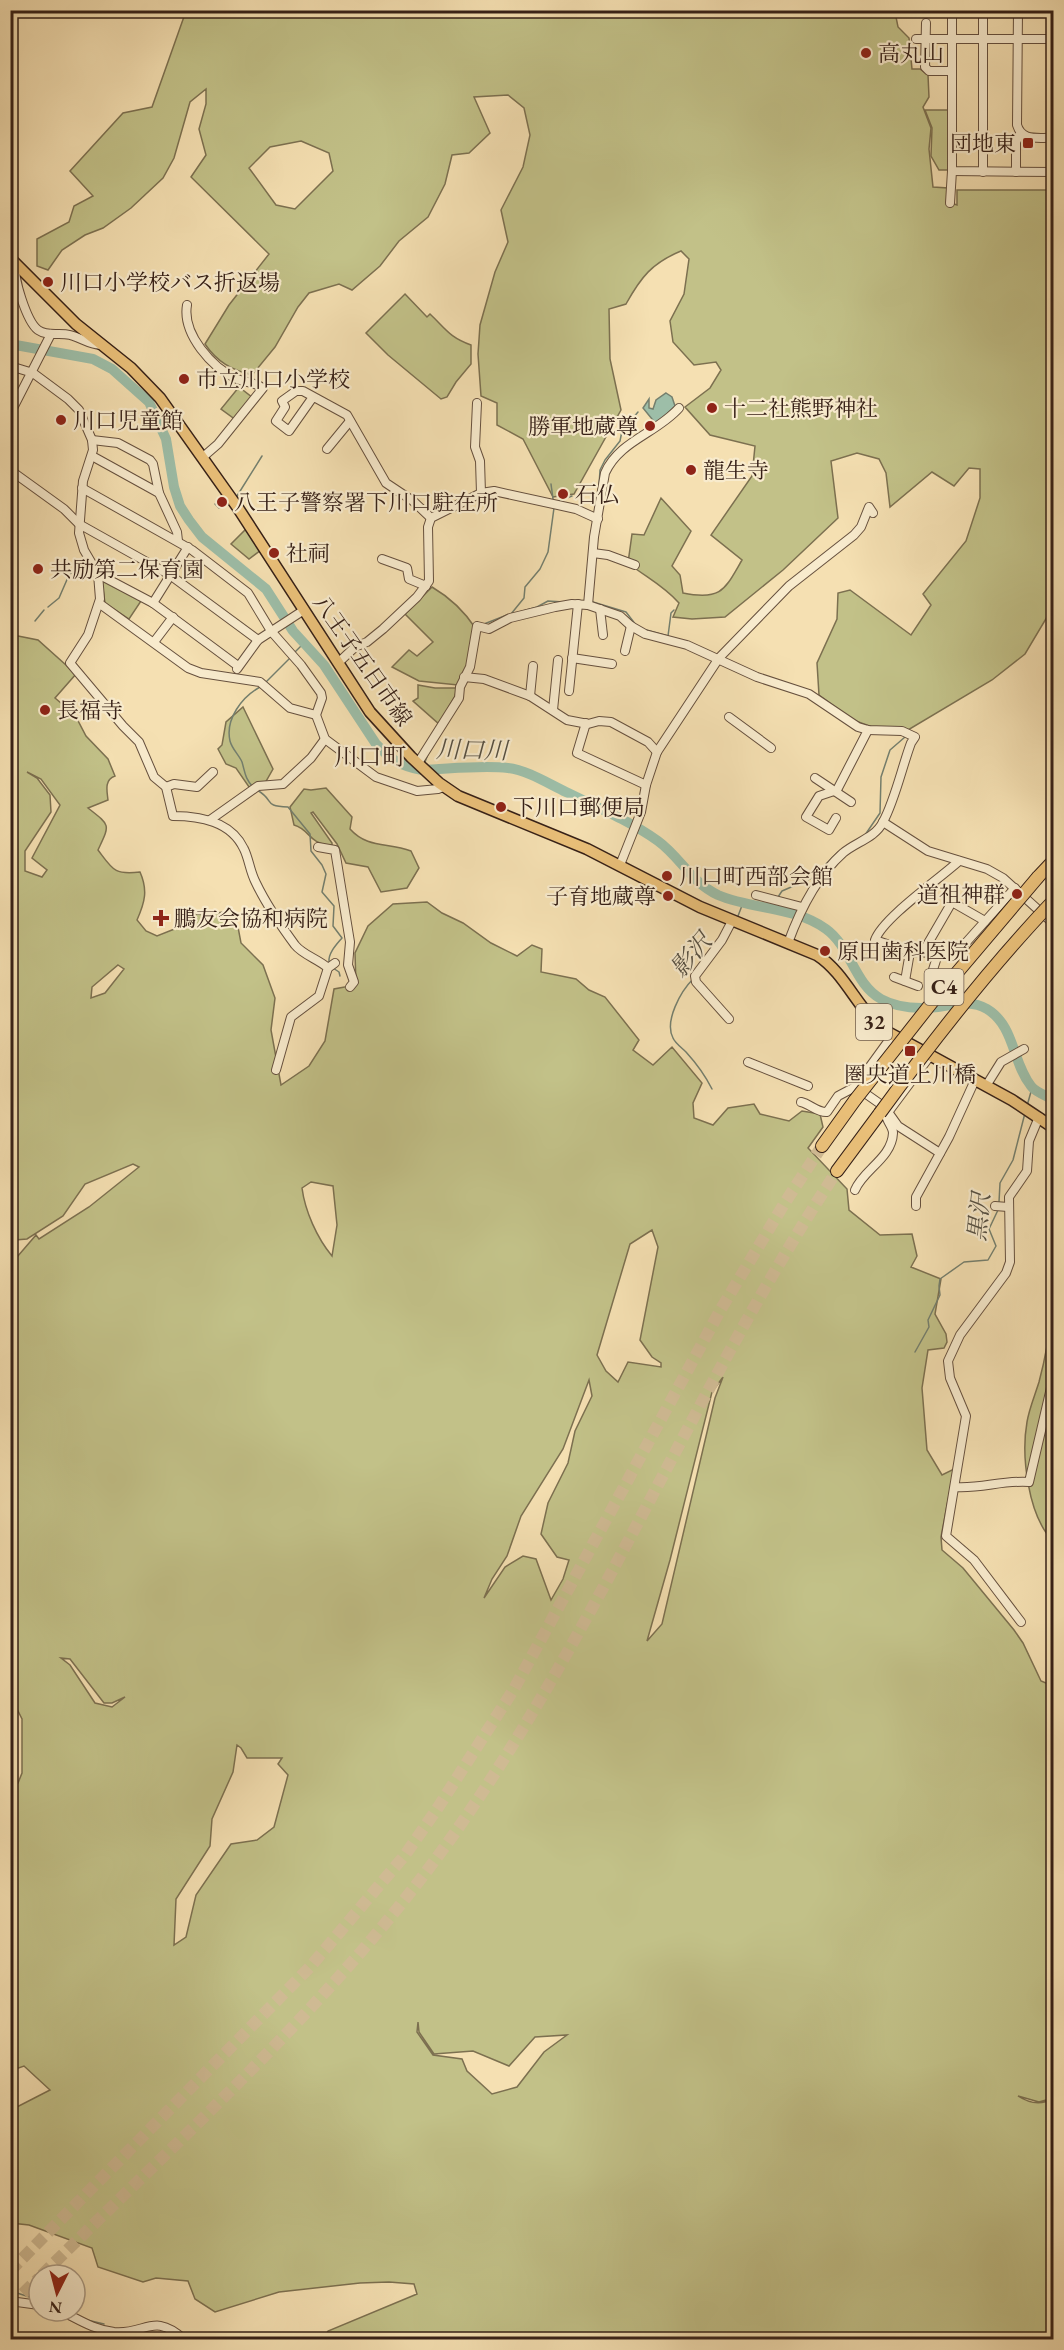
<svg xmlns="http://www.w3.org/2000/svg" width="1064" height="2350" font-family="'EB Garamond','Noto Serif JP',serif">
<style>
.green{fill:#c2c188;stroke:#7c7050;stroke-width:1.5;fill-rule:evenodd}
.water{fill:#9dbea8;stroke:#747f6e;stroke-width:1.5}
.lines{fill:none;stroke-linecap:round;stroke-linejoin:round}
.stream{stroke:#747f6e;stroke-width:1.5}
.river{stroke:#9dbea8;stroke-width:10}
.highway-tunnel{stroke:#cfba93;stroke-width:12;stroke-dasharray:12 6;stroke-linecap:butt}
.minor-casing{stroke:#66503e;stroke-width:10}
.major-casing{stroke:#362017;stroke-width:13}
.highway-casing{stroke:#362017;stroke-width:14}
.minor{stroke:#f8ebcd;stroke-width:8}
.major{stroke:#eac079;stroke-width:10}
.highway{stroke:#eac079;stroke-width:12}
.highway-bridge-casing{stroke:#362017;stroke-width:14;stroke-linecap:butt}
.highway-bridge{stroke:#eac079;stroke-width:12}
.poi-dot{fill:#8f2418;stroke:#f8ebcd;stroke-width:2}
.labels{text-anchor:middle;stroke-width:4.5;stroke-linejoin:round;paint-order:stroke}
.shield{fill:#f8ebcd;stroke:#705d4e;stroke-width:1.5}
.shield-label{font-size:21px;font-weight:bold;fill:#362017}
.poi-label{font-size:22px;fill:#362017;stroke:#f8ebcd;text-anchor:start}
.street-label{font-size:22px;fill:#362017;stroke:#f8ebcd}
.water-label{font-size:24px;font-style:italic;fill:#554f42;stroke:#f8ebcd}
.neighbourhood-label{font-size:24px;fill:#362017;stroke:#f8ebcd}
</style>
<rect width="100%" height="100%" fill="#f5e0b2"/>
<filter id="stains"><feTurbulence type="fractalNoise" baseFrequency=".00333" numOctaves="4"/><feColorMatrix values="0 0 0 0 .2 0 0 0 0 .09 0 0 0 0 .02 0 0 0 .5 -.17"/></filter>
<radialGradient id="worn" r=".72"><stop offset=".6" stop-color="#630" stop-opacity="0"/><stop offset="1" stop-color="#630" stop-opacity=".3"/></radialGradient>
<!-- green -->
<g class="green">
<path d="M 186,11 L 920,11 L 896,17 L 898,27 L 909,38 L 912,69 L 920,69 L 928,75 L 929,97 L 923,107 L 931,128 L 929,149 L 933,187 L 948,188 L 948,202 L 957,205 L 957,190 L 1053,190 L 1053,607 L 1025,654 L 992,680 L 908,730 L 886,732 L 853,720 L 819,695 L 817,663 L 837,619 L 838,593 L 850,590 L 911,635 L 931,605 L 923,594 L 966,541 L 980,498 L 980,469 L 969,468 L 954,486 L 932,472 L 890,507 L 886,473 L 879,459 L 857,453 L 831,461 L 838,518 L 783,570 L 725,617 L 692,619 L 673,617 L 679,603 C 663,585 647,578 628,563 L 632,534 L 644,535 L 661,498 L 691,531 L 672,566 L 680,575 L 683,593 C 722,601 725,589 742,560 L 711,535 L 752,476 L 755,446 L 710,435 L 685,407 L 710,388 L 721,370 L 716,362 L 694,365 L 673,342 L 670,321 L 684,294 L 689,259 L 681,251 C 652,263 641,277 626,304 L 609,309 L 610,359 L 621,410 L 574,494 L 553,497 L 523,439 L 497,425 L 497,403 L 481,396 L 478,354 L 480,325 L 495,272 L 508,242 L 501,210 L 523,167 L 530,135 L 524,108 L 508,95 L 474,97 L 490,133 L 469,153 L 452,155 L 445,184 L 428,217 L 399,241 L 380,266 L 352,290 L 339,284 L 309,293 L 298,307 L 275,347 L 252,375 C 232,370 217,362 205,344 L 229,305 L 269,254 L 191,177 L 206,155 L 199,129 L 206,104 L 206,89 L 190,102 L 174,158 L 163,178 L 131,208 L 103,228 L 85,235 L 62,250 L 48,270 L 37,266 L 37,239 L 69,222 L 74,206 L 93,196 L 70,171 L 123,113 L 152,107 ZM 301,141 L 329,153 L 333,171 L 295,209 L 276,205 L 249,168 L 270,147 Z"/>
<path d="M 925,110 L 948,110 L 949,170 L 939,170 L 931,156 L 932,128 Z"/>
<path d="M 405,294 L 427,317 L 430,314 C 446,329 449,337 471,345 L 471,364 L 456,382 L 447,397 L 441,399 L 388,355 L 366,333 Z"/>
<path d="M 239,387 L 253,398 L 236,420 L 221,409 Z"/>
<path d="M 247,528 L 261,550 L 249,559 L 231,544 Z"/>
<path d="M 101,575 L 143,598 L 129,619 L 105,603 Z"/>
<path d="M 432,587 C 449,597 465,612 476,629 L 469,668 L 461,676 L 458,685 L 419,681 L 392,667 L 409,650 L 417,656 L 433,642 L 405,614 Z"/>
<path d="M 13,635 L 38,640 L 76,674 L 55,698 L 75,715 L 86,736 L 108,759 L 115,776 C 104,780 107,791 108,800 L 88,808 C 111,826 110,824 98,850 C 113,870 114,875 140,872 C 148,890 145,902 137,920 L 146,931 L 157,936 L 182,926 L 196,914 L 208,915 L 227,911 L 238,927 L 241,943 L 263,965 L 275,998 L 271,1030 L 281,1085 L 309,1066 L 325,1041 L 334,989 L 356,985 L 355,953 L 368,926 L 393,904 L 427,902 L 442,913 L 463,923 L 491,943 L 517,956 L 532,945 L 542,949 L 541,972 L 576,979 L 589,990 L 605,997 L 639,1040 L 633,1050 L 653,1065 L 672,1047 L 702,1083 L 693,1103 L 694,1118 L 713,1125 L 728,1108 L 754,1104 L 760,1114 L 789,1121 L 802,1111 L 820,1114 L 823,1127 L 808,1148 L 847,1189 L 849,1210 L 880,1235 L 912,1234 L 917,1256 L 911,1267 L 941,1279 L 935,1314 L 946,1334 L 947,1342 L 944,1348 L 928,1350 L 922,1388 L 927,1450 L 942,1475 L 954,1469 L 941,1537 L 942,1550 L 963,1568 L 1014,1630 L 1023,1643 L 1041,1681 L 1053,1686 L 1053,2098 L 1039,2102 L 1018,2096 C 1030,2104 1041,2105 1053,2099 L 1053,2339 L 323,2339 L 328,2331 L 417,2294 L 414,2284 L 389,2282 L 360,2283 L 279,2292 L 215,2312 L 195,2299 L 188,2281 L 156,2278 L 143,2282 L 98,2267 L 92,2248 L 29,2225 L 11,2223 L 11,2110 L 50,2090 L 24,2066 L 10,2071 L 10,1784 L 18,1783 L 22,1773 L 22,1719 L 10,1695 L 11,1264 L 36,1235 L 39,1239 L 89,1207 L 139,1167 L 133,1164 L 85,1184 L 63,1216 L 27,1239 L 15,1240 L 11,1262 L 10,637 ZM 27,772 L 41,779 L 60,805 L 32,858 L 47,870 L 42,877 L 25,871 L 25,851 L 51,812 L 50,795 L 37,778 ZM 118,965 L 124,969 L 105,993 L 91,998 L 92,987 ZM 311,1182 L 333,1186 L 337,1225 L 332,1256 C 317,1238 305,1211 302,1188 ZM 652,1230 L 658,1247 L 640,1340 L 652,1357 L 661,1363 L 661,1367 L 628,1362 L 618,1382 L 606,1371 L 597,1355 L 630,1244 ZM 723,1377 L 715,1398 L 662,1624 L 647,1641 L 670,1560 L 712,1392 ZM 589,1380 L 592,1396 L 575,1431 L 568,1463 L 548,1503 L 541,1534 L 557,1557 L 569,1560 L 563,1579 L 551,1600 L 536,1559 L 523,1556 L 505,1567 L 484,1598 L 492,1579 L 507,1556 L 521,1516 L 563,1449 ZM 61,1658 L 70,1659 L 104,1703 L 112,1703 L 125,1697 L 112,1707 L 95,1703 L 70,1665 ZM 237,1745 L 241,1748 L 247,1758 L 282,1758 L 278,1764 L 288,1775 L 274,1827 L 257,1840 L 231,1844 L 196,1895 L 186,1937 L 174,1945 L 176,1899 L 210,1846 L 212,1819 L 233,1772 ZM 418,2022 L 419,2032 L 434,2054 L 473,2051 L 509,2066 L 535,2037 L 567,2035 L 544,2052 L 517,2087 L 492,2094 L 467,2071 L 462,2059 L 433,2055 L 417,2032 Z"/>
<path d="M 418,685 L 435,688 L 457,688 L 455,696 L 439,724 L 413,701 L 418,698 Z"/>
<path d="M 243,707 L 273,769 L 265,783 L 249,787 L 236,768 L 226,764 L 218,749 L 222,745 L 226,722 Z"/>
<path d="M 326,788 L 352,817 L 350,829 C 368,849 388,842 411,851 L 419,868 L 407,888 L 381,892 L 368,867 L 346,863 L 337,844 L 313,812 L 311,813 L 332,843 L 332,846 C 307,843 311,830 294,825 L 290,807 L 304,789 L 311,790 Z"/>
<path d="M 1053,1304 L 1053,1541 C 1028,1516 1021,1456 1027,1422 C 1029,1409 1035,1395 1039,1382 C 1046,1356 1050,1331 1053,1304 Z"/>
</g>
<!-- water -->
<path class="water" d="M 666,393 L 672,397 L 675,406 L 656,424 L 643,408 L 649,399 L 649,408 L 653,409 L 656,400 Z"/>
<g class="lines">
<!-- stream -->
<g class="stream">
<path d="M 551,484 L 553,499"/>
<path d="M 599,486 L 600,470 L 605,460 L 620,441 L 622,431 L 638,412"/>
<path d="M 237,496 L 262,456"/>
<path d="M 559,501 L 572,496"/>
<path d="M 215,504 L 219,508 L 229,503"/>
<path d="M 593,602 L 626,612 L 636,625"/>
<path d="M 48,607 L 59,598 L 69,575 L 86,560"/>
<path d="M 511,614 L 524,598 L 525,587 L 540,569 L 548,552 L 554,508"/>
<path d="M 512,614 L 537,607 L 548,601 L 564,602"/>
<path d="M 35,621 L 44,610"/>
<path d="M 484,624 L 507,615"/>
<path d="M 646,630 L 668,636 L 671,613 L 674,610"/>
<path d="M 295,652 L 304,643"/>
<path d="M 266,682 L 290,658"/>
<path d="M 425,762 L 428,754"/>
<path d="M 253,787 C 245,779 245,772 242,762 C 239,755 232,749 230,741 C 225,719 242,697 260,687"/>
<path d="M 257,790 C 276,801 262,806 288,807 L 310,834 L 311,851 L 322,865 L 326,874 L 322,892 L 334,906 L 333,926 L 342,938 C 337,944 328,953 329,962"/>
<path d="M 865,835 L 880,813 L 881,777 L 890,750 L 905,737"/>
<path d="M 778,897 L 782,891 L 812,878 L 838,852"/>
<path d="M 768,908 L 773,903"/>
<path d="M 738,916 L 743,903"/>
<path d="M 333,968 L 339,972 L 340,976"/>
<path d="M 693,979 C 681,991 664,1021 673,1038 C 675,1043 682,1048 686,1052 C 696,1063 705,1075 712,1089"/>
<path d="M 1027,1106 L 1032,1088"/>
<path d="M 999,1202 L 1000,1183 L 1013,1160 L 1025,1113"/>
<path d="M 915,1352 L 929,1327 L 928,1320 L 940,1295 L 939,1286 L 940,1279 L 964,1262 L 988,1260 L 996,1246 L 989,1229 L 998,1210"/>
<path d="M 10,2293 L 17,2293 L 39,2300"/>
<path d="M 87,2320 L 104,2324"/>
</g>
<!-- river -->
<path class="river" d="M 10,344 L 93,359 L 112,369 L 149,402 L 166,439 L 174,487 L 180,506 L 189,520 L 202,537 L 266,589 L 293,631 L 324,665 L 376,744 C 390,759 402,767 422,770 C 450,769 480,765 508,768 C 527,770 549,784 566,792 C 597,807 630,821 658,841 C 680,857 692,883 718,895 C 753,910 794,906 826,929 C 851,947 854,984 881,999 C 899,1009 919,1009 938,1007 C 955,1005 970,999 987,1009 C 1015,1026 1012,1062 1031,1086 C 1035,1092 1047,1096 1054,1100"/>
<!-- highway-tunnel -->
<g class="highway-tunnel">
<path d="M 10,2271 L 310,1967 L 405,1855 L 437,1809 L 514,1689 L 721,1309 L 784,1204 L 822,1146"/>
<path d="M 42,2275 C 188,2130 345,1992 463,1821 C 605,1615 699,1380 837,1171"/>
<path d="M 10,2306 L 39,2278"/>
</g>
<defs>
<g id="minor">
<path d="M 952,10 L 952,171 L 1054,172"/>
<path d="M 1018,10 L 1017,125 C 1022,142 1038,137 1054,138"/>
<path d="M 1052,10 L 1052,103 L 1054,103"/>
<path d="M 926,23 L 925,67 L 929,71 L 952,71"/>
<path d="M 916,39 L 1054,39"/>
<path d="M 983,172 L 983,10"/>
<path d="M 1016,172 L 1016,142 L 1020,134"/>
<path d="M 950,203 L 952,171"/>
<path d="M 16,264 C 12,276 27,322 38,330 C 48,337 59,332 70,335 C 82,338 89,345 102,345"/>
<path d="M 187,305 C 182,334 212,368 237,379 C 247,383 254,382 263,388 L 218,444 L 203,457"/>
<path d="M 10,366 L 33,373 L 68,399 L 79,410 L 92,440 L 93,450 L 83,481 L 79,533 L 84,550 L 98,574 L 100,599 L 88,635 L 70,663 L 123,726 L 139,742 L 154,777 L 166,787 L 173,816 C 200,816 231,821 244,849 C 249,859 250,872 256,883 C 266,904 281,926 295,945 C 303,955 318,959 328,968"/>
<path d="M 313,397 L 289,431 L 276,421 L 285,407 L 282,401 L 296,391 L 303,391 L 347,415 L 386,483 L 413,501 L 431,518"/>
<path d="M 477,403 L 475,447 L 480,461 L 481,493"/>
<path d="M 10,414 L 51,334"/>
<path d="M 92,440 L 118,443 L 150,460 L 153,464 L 159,493"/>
<path d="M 327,449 L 350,421"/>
<path d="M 92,456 L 159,493 L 177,532 L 178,541"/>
<path d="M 10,470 L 64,509 L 79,524 L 170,575 L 258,640"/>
<path d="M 82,488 L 192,550 L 248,593 L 271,631 L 301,665 L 321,693 L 322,698 L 316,715 L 325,739 L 376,777 L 417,791 L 438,789 L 443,787"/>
<path d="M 593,553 L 608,555 L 635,565"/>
<path d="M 382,559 L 407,568 L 409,579 L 426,586"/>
<path d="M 98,574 L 153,603 L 238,666"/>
<path d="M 153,603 L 188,547"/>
<path d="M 100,604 L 188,668 L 201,673 L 260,682 L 290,708 L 316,715"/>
<path d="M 588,605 L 594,537 L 605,473 C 619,441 657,433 679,408"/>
<path d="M 600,609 L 603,635"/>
<path d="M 10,632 L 12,633"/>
<path d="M 154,642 L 173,617"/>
<path d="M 625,651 L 631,626"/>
<path d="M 572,658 L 612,664"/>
<path d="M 338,663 L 355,647 L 367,642 L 383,629 L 417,597 L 429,581 L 428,527 L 431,518 L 481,493 L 494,491 L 576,509 L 598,519"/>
<path d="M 237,669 L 258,640 L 304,610"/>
<path d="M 464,677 L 484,679 L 530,696 L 567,720 L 588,724 L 599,721 L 611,722 L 648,742 L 657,752"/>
<path d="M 569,691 L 578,604"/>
<path d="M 530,696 L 533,666"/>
<path d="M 553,710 L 558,660"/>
<path d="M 729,717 L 771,748"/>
<path d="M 586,723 L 577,753 L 646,785"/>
<path d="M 418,763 L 459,698 L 460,687 L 470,667 L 477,626 L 489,629 L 510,618 L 555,607 L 572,604 L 588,605 L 620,616 L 631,626 L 645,634 L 687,645 L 757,677 L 809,694 L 858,727 L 868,730 L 902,731 L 915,737 L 911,743 C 902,767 895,800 883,822 C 875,838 856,842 843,853 C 816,877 800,910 788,943"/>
<path d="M 815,778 L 851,802"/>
<path d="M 166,787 L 174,784 L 197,787 L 213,772"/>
<path d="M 836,818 L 829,830 L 806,817 L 819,796 L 837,790 L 868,730"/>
<path d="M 210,820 L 258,786 L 283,784 L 311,758 L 325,739"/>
<path d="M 883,822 L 928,851 L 987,869 L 1003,878 L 1054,924"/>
<path d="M 318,847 L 335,850 L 350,942 L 348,965 L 354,982 L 350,987"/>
<path d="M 959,861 C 938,880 883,918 875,940 L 910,952 L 935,953 L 953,957 L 1015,888"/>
<path d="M 620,865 L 641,812 L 646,785 L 657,752 L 719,658 L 789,586 L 854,535 L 861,527 L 869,507 L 873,513"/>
<path d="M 756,895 L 802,907"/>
<path d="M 923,952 L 952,902 L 985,921"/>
<path d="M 894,977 L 918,986"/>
<path d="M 930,979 L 938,954"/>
<path d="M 905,981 L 910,952"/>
<path d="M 729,1019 L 696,982 L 695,976 L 722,940 L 732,921"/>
<path d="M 748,1062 L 808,1086"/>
<path d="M 276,1070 L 291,1017 L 319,996 L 328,968 L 335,963"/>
<path d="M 986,1086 L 1001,1062 L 1024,1049"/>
<path d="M 859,1089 L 886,1108"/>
<path d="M 801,1102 C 810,1104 818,1113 827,1112 L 838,1096 L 855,1087 L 892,1036"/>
<path d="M 888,1112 L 898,1126 L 940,1153"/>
<path d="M 855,1190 C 863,1170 892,1158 893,1133 C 893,1127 887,1122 886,1115 L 930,1056"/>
<path d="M 916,1206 L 916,1197 L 949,1137 L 975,1080"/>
<path d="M 995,1206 L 1008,1207"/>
<path d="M 955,1487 C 980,1489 1003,1480 1029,1482 L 1054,1375"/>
<path d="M 1021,1622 L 974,1560 L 946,1536 L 966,1416 L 950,1378 L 948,1361 L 960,1335 L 1006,1273 L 1010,1262 L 1009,1197 L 1027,1171 L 1029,1141 L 1039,1117"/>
<path d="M 10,2301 L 39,2305"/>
<path d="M 61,2311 C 80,2320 92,2329 114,2332 C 146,2335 153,2311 185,2340"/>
</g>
<path id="major" d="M 10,258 L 76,324 L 131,368 L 160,398 L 238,508 L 370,712 L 411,757 L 439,783 L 458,796 L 587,849 L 700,907 L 817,955 C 845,973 857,1008 882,1029 L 1012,1100 L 1054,1128"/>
<g id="highway">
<path d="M 1038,877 L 1054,860"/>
<path d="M 822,1146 L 855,1100"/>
<path d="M 837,1171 L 880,1113"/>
</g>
</defs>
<!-- minor casing -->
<use href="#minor" class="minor-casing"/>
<!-- major casing -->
<use href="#major" class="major-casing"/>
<!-- highway casing -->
<use href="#highway" class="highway-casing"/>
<!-- minor -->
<use href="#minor" class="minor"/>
<!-- major -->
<use href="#major" class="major"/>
<!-- highway -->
<use href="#highway" class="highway"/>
<defs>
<g id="highway-bridge">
<path d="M 855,1100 L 933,1001 L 1038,877"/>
<path d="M 880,1113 C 934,1039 990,967 1054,900"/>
</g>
</defs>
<!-- highway-bridge casing -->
<use href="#highway-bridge" class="highway-bridge-casing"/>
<!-- highway-bridge -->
<use href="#highway-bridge" class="highway-bridge"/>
</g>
<!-- markers -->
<g class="poi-dot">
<circle cx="866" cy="53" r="6"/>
<rect x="1022" y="137" width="12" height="12" rx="3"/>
<circle cx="48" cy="282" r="6"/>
<circle cx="184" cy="379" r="6"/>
<circle cx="712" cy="408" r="6"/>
<circle cx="61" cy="420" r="6"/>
<circle cx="650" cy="426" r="6"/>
<circle cx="691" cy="470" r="6"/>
<circle cx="563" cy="494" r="6"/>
<circle cx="222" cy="502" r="6"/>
<circle cx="274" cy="553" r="6"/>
<circle cx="38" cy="569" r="6"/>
<circle cx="45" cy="710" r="6"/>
<circle cx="501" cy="807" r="6"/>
<circle cx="667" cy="876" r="6"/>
<circle cx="1017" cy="894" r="6"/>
<circle cx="668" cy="896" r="6"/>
<path d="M158 909h6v6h6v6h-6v6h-6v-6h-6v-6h6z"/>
<circle cx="825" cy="951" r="6"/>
<rect x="904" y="1045" width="12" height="12" rx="3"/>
</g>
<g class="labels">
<!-- shield labels -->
<g class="shield">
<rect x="924.5" y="969" width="39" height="36" rx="4.5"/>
<rect x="856" y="1004" width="36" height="36" rx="4.5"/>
</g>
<g class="shield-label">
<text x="944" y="994">C4</text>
<text x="874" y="1029">32</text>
</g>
<!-- poi labels -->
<g class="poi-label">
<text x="878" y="61">高丸山</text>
<text x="1016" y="151" text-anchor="end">団地東</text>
<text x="60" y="290">川口小学校バス折返場</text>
<text x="196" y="387">市立川口小学校</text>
<text x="724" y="416">十二社熊野神社</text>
<text x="73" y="428">川口児童館</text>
<text x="638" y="434" text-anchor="end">勝軍地蔵尊</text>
<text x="703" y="478">龍生寺</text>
<text x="575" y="502">石仏</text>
<text x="234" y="510">八王子警察署下川口駐在所</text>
<text x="286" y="561">社祠</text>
<text x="50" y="577">共励第二保育園</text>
<text x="57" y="718">長福寺</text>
<text x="513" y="815">下川口郵便局</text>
<text x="679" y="884">川口町西部会館</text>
<text x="1005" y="902" text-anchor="end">道祖神群</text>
<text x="656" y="904" text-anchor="end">子育地蔵尊</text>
<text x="174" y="926">鵬友会協和病院</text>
<text x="837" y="959">原田歯科医院</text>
<text x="910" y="1082" text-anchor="middle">圏央道上川橋</text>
</g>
<!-- street labels -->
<g class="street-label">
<text transform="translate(363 660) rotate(55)" y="8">八王子五日市線</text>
</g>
<!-- water labels -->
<g class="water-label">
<text transform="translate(472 750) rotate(1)" y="8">川口川</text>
<text transform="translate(691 955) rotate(-50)" y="8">影沢</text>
<text transform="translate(979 1217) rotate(-84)" y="8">黒沢</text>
</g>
<!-- neighbourhood labels -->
<g class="neighbourhood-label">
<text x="370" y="765">川口町</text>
</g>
</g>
<!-- margin -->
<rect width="1064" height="2350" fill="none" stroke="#f5e0b2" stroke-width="36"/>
<rect x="12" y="12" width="1040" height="2326" fill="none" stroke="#362017" stroke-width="3"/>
<rect x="18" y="18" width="1028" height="2314" fill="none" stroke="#362017" stroke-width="1.5"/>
<!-- north arrow -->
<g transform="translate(57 2293) rotate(186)"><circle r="28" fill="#f8ebcd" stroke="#aa9a84" stroke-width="1.5"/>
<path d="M0-4.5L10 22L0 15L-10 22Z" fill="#8f2418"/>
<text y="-9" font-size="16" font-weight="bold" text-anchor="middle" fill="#362017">N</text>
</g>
<rect width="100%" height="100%" filter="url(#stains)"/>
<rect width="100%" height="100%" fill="url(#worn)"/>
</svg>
